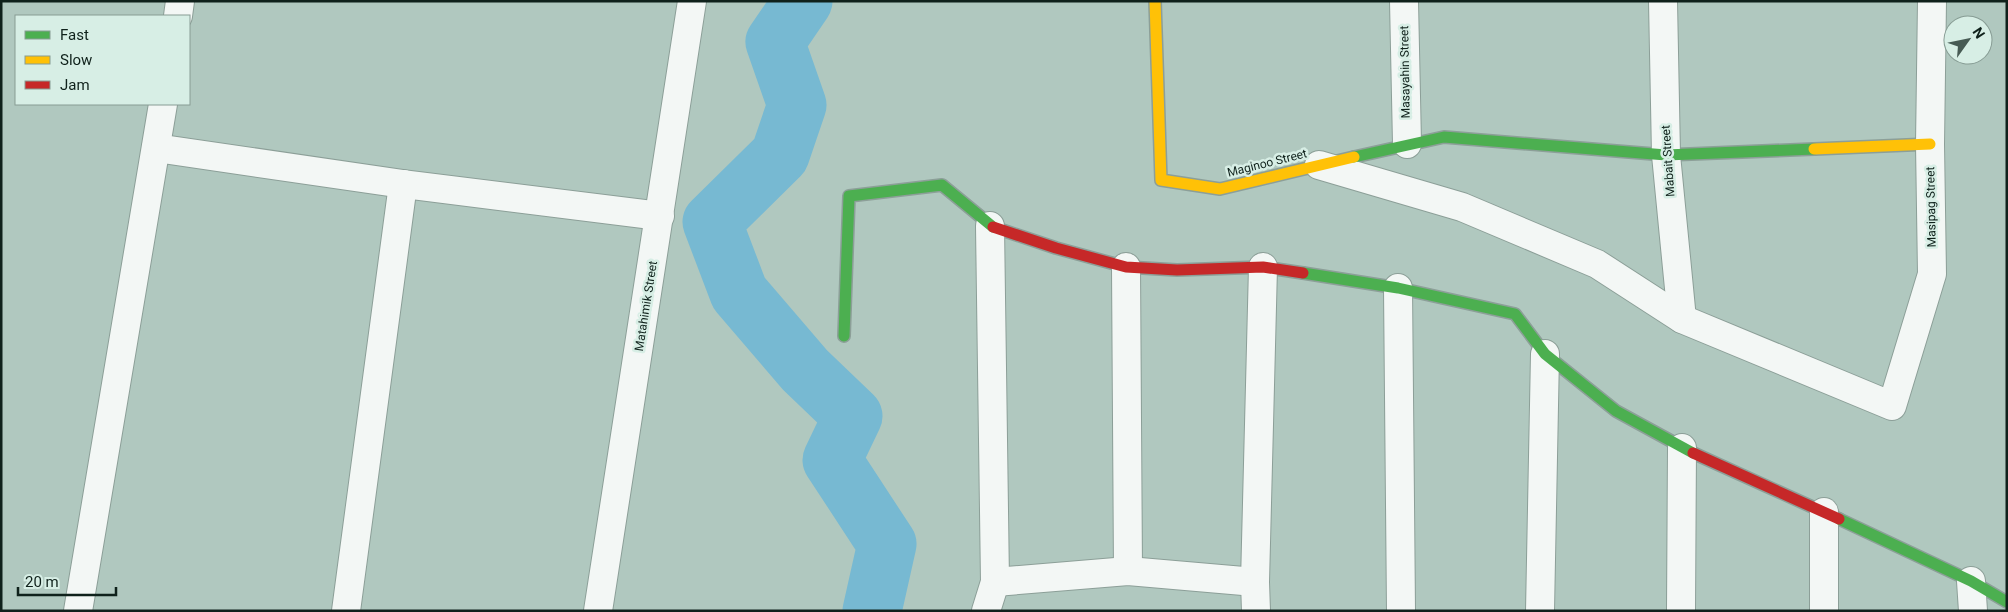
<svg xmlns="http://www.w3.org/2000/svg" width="2008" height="612" font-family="Roboto,sans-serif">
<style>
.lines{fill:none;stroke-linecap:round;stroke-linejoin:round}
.river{stroke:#77b9d2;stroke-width:59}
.street-casing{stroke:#8c9f98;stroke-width:30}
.fast-casing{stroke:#8c9f98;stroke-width:14}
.slow-casing{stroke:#8c9f98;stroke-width:14}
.jam-casing{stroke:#8c9f98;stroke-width:14}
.street{stroke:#f3f7f5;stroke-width:28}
.fast{stroke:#4caf50;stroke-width:11}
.slow{stroke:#ffc107;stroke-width:11}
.jam{stroke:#c62828;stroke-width:11}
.labels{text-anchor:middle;stroke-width:5;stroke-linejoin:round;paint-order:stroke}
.street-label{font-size:12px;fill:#0f211b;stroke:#d7eee5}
</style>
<rect width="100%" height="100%" fill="#b0c8bf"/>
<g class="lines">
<!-- river -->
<path class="river" d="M 803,1 L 775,42 L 797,105 L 780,155 L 712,222 L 739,293 L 805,370 L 853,416 L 832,460 L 887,544 L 872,611"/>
<defs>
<g id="street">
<path d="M 1404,1 L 1407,144"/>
<path d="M 1663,1 L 1666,155 L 1682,319"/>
<path d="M 178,16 L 180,1"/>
<path d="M 156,148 L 403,184 L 660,216"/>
<path d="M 1319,165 L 1462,207 L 1597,264 L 1682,319 L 1892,406 L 1932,274 L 1930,144 L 1932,1"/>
<path d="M 1126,267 L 1128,571"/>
<path d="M 1398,288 L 1401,611"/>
<path d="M 1971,581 L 1973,611"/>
<path d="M 995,582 L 1128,571 L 1255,582"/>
<path d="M 78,611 L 163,104"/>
<path d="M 346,611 L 403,184"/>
<path d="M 598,611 L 692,1"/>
<path d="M 986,611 L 995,582 L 990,226"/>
<path d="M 1256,611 L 1255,582 L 1263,267"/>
<path d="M 1540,611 L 1545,354"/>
<path d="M 1681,611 L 1682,448"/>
<path d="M 1824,611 L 1824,512"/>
</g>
<g id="fast">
<path d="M 1354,157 L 1444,137 L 1666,155 L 1814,149"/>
<path d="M 1303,273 L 1398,288 L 1515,314 L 1545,354 L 1616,411 L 1693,453"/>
<path d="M 844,336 L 849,196 L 942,185 L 993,227"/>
<path d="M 1839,519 L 1971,581 L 2007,602"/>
</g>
<g id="slow">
<path d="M 1155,1 L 1161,180 L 1220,189 L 1354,157"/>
<path d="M 1814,149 L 1930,144"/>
</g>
<g id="jam">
<path d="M 993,227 L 1056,248 L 1126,267 L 1177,270 L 1263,267 L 1303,273"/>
<path d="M 1693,453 L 1839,519"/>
</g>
</defs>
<!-- street casing -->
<use href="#street" class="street-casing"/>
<!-- fast casing -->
<use href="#fast" class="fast-casing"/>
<!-- slow casing -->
<use href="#slow" class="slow-casing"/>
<!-- jam casing -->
<use href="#jam" class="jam-casing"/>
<!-- street -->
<use href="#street" class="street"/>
<!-- fast -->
<use href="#fast" class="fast"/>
<!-- slow -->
<use href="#slow" class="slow"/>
<!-- jam -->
<use href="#jam" class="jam"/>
</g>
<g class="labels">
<!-- street labels -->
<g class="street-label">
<text transform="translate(1405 72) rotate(-91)" y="4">Masayahin Street</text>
<text transform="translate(1668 161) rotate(-94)" y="4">Mabait Street</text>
<text transform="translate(1267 163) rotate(-14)" y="4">Maginoo Street</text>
<text transform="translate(1931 207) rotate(-91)" y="4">Masipag Street</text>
<text transform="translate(646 306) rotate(-81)" y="4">Matahimik Street</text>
</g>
</g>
<!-- border -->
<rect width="2008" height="612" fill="none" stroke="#0f211b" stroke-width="5"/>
<!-- legend -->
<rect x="15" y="15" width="175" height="90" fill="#d7eee5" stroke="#879c94"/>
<rect x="25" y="31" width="25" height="8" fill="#4caf50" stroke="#879c94"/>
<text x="60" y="40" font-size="15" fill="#0f211b">Fast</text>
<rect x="25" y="56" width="25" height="8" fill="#ffc107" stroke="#879c94"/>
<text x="60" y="65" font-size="15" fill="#0f211b">Slow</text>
<rect x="25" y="81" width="25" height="8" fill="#c62828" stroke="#879c94"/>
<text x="60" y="90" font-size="15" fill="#0f211b">Jam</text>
<!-- north arrow -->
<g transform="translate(1968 40) rotate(57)"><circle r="24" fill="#d7eee5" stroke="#879c94"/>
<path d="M0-4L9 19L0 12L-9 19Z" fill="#475b54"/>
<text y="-8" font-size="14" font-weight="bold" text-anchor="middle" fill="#0f211b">N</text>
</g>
<!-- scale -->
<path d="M18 587v8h98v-8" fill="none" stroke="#0f211b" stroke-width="2.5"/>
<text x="25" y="587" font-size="15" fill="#0f211b" stroke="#d7eee5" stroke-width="4" paint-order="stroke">20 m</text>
</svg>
